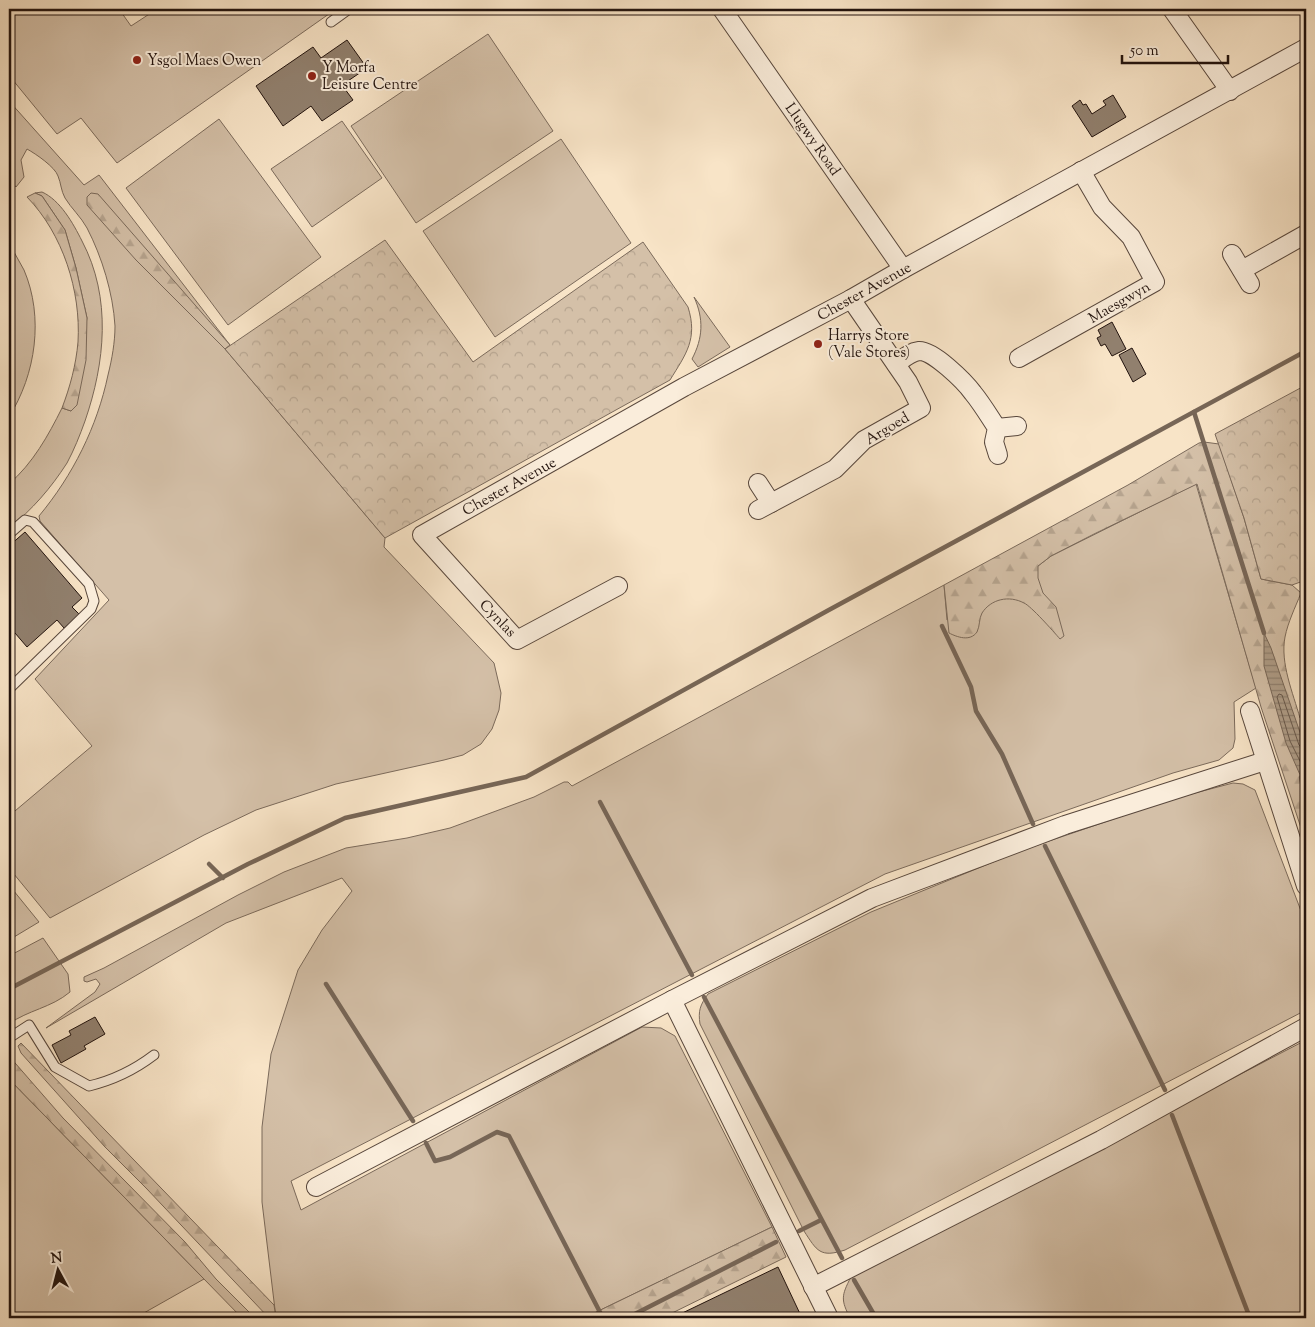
<svg xmlns="http://www.w3.org/2000/svg" width="1315" height="1327" font-family="'Sorts Mill Goudy',serif">
<style>
.grass{fill:#d4c0a8;stroke:#7b6a5b}
.forest{fill:url(#forest-firs);stroke:#7b6a5b}
.park{fill:url(#park-crowns);stroke:#7b6a5b}
.water{fill:url(#water-rules);stroke:#776657}
.lines{fill:none;stroke-linecap:round;stroke-linejoin:round}
.shore{stroke:#68584b;stroke-width:1}
.stream{stroke:#776657;stroke-width:4.5}
.building{fill:#91806e;stroke:#22130e}
.lane-casing{stroke:#58473c;stroke-width:11}
.street-casing{stroke:#58473c;stroke-width:20}
.lane{stroke:#faeddb;stroke-width:9}
.street{stroke:#faeddb;stroke-width:18}
.poi-dot{fill:#8f2418;stroke:#faeddb;stroke-width:2}
.labels{text-anchor:middle;stroke-width:4;stroke-linejoin:round;paint-order:stroke}
.poi-label{font-size:15px;fill:#22130e;stroke:#faeddb;text-anchor:start}
.street-label{font-size:15px;fill:#22130e;stroke:#faeddb}
</style>
<defs>
<pattern id="forest-firs" width="22" height="20" patternUnits="userSpaceOnUse" patternTransform="scale(1.25)"><rect width="22" height="20" fill="#d4c0a8"/><path d="M5 1l3.5 6h-7zM16 11l3.5 6h-7z" fill="#b6a48f"/></pattern>
<pattern id="park-crowns" width="20" height="18" patternUnits="userSpaceOnUse" patternTransform="scale(1.25)"><rect width="20" height="18" fill="#d4c0a8"/><path d="M2 6a3 3 0 1 1 6 0M12 15a3 3 0 1 1 6 0" fill="none" stroke="#b6a48f"/></pattern>
<pattern id="water-rules" width="6" height="5" patternUnits="userSpaceOnUse" patternTransform="scale(1.25)"><rect width="6" height="5" fill="#af9d88"/><path d="M0 2.5h6" fill="none" stroke="#8e7f6e"/></pattern>
</defs>
<rect width="100%" height="100%" fill="#f8e4c7"/>
<filter id="stains"><feTurbulence type="fractalNoise" baseFrequency=".004" numOctaves="4"/><feColorMatrix values="0 0 0 0 .2 0 0 0 0 .09 0 0 0 0 .02 0 0 0 .5 -.17"/></filter>
<radialGradient id="worn" r=".72"><stop offset=".6" stop-color="#630" stop-opacity="0"/><stop offset="1" stop-color="#630" stop-opacity=".3"/></radialGradient>
<!-- grass -->
<g class="grass">
<path d="M 9,9 L 119,9 L 131,26 L 157,9 L 336,9 L 117,163 L 81,118 L 57,134 L 12,79 L 9,73 Z"/>
<path d="M 488,34 L 553,131 L 416,223 L 351,126 Z"/>
<path d="M 9,101 L 84,185 L 99,175 L 230,345 L 225,349 L 385,538 L 384,547 L 494,663 L 501,693 L 499,710 L 492,729 L 481,744 L 463,755 L 444,760 L 336,784 L 256,810 L 204,835 L 50,918 L 9,868 L 9,816 L 92,746 L 35,679 L 109,600 L 40,521 L 39,516 C 73,475 97,427 108,375 C 112,359 115,342 115,326 C 113,293 102,257 87,228 C 81,217 71,208 65,198 C 61,191 61,183 58,176 C 55,167 36,154 27,149 L 21,160 L 24,177 L 16,187 L 9,179 Z"/>
<path d="M 219,119 L 321,257 L 228,325 L 126,188 Z"/>
<path d="M 342,121 L 382,178 L 312,227 L 271,169 Z"/>
<path d="M 561,139 L 631,243 L 495,337 L 423,231 Z"/>
<path d="M 42,192 C 60,200 73,223 82,241 C 112,298 105,363 85,421 C 80,435 74,450 67,463 C 51,488 32,510 9,528 L 9,484 C 33,463 48,436 62,408 L 71,411 L 87,318 L 76,268 L 65,230 L 42,196 L 35,193 Z"/>
<path d="M 9,243 C 14,252 19,261 24,270 C 44,317 36,374 9,417 Z"/>
<path d="M 694,297 L 730,347 L 698,367 L 692,359 C 703,338 704,319 694,297 Z"/>
<path d="M 1196,484 L 1256,688 L 1234,702 L 1235,739 L 1233,748 L 1219,760 L 1173,773 L 885,874 L 291,1181 L 301,1210 L 642,1027 L 661,1028 L 675,1036 L 772,1227 L 584,1318 L 276,1318 L 262,1202 L 262,1127 L 271,1054 L 298,970 L 322,930 L 352,891 L 342,878 L 226,923 L 46,1028 L 95,992 L 100,984 L 96,979 L 87,982 L 84,981 L 84,977 L 104,968 L 238,895 L 284,872 L 346,848 L 407,838 L 450,828 L 534,797 L 564,782 L 568,782 L 572,786 L 944,585 L 947,620 L 1038,566 L 1051,556 Z"/>
<path d="M 1233,783 L 1243,784 L 1255,790 L 1306,924 L 1306,1010 L 845,1250 C 820,1258 817,1251 804,1231 L 700,1024 C 698,1011 700,1005 708,994 L 871,912 L 1020,851 L 1172,799 Z"/>
<path d="M 9,885 L 39,922 L 9,940 Z"/>
<path d="M 43,938 L 68,974 L 70,992 C 51,1008 28,1010 9,1024 L 9,956 Z"/>
<path d="M 1306,1040 L 1306,1318 L 850,1318 C 841,1300 841,1296 851,1277 Z"/>
<path d="M 9,1079 L 204,1279 L 135,1318 L 9,1318 Z"/>
</g>
<!-- forest -->
<g class="forest">
<path d="M 35,193 L 42,196 L 65,230 L 76,268 L 87,318 L 86,360 L 77,405 L 71,411 L 62,408 C 70,387 76,365 78,342 C 81,291 63,234 27,197 Z"/>
<path d="M 91,193 L 98,194 L 230,345 L 225,349 L 136,260 L 87,205 L 87,197 Z"/>
<path d="M 1204,442 L 1219,444 L 1244,518 L 1261,579 L 1292,585 L 1301,593 C 1295,608 1288,622 1285,637 C 1280,663 1293,693 1300,718 L 1306,719 L 1306,843 L 1261,707 L 1197,484 L 1094,534 L 1051,556 L 1038,566 L 1038,578 L 1043,593 L 1056,607 L 1064,636 L 1060,639 C 1053,631 1031,606 1024,603 C 1009,595 991,599 982,613 C 979,618 980,626 977,632 C 970,642 957,637 949,633 L 944,585 L 1128,485 L 1199,443 Z"/>
<path d="M 21,1043 L 274,1305 L 276,1318 L 269,1318 L 146,1188 L 105,1147 L 21,1053 L 18,1046 Z"/>
<path d="M 9,1056 L 63,1118 L 185,1242 L 216,1279 L 255,1318 L 242,1318 L 9,1079 Z"/>
<path d="M 772,1227 L 786,1257 L 662,1318 L 584,1318 Z"/>
</g>
<!-- park -->
<g class="park">
<path d="M 385,240 L 473,362 L 643,242 L 688,307 C 698,339 686,354 670,380 L 385,538 L 225,349 Z"/>
<path d="M 1306,385 L 1306,580 L 1292,585 L 1261,579 L 1244,518 L 1215,434 Z"/>
</g>
<!-- water -->
<path class="water" d="M 1264,633 L 1271,648 L 1305,747 L 1306,775 L 1301,777 L 1286,743 L 1264,666 Z"/>
<g class="lines">
<!-- shore -->
<path class="shore" d="M 1306,748 L 1302,748 L 1299,745 L 1282,695 L 1279,694 L 1277,697 L 1290,741 L 1304,769 L 1306,771"/>
<!-- stream -->
<g class="stream">
<path d="M 1194,412 L 1264,633"/>
<path d="M 942,626 L 971,687 L 976,711 L 1002,754 L 1033,824"/>
<path d="M 1301,777 L 1306,799"/>
<path d="M 600,802 L 692,975"/>
<path d="M 1045,846 L 1165,1090"/>
<path d="M 209,864 L 223,878"/>
<path d="M 326,984 L 413,1121"/>
<path d="M 9,989 L 248,864 L 345,818 L 526,777 L 827,611 L 1306,351"/>
<path d="M 704,997 L 842,1258"/>
<path d="M 1172,1115 L 1250,1318"/>
<path d="M 426,1143 L 435,1161 L 450,1157 L 497,1132 L 509,1136 L 603,1318"/>
<path d="M 799,1231 L 821,1220"/>
<path d="M 854,1280 L 876,1318"/>
<path d="M 627,1318 L 776,1242"/>
</g>
</g>
<!-- building -->
<g class="building">
<path d="M 347,40 L 367,68 L 342,85 L 353,100 L 322,121 L 311,106 L 283,126 L 256,86 L 313,47 L 321,58 Z"/>
<path d="M 1113,95 L 1126,117 L 1092,137 L 1072,106 L 1080,100 L 1083,105 L 1086,104 L 1092,114 L 1106,105 L 1103,101 Z"/>
<path d="M 1112,322 L 1126,349 L 1112,356 L 1105,344 L 1101,346 L 1097,338 L 1101,336 L 1098,330 Z"/>
<path d="M 1132,348 L 1146,374 L 1133,382 L 1119,355 Z"/>
<path d="M 25,532 L 82,598 L 72,607 L 80,615 L 64,628 L 57,620 L 27,647 L 15,633 L 9,639 L 9,546 Z"/>
<path d="M 95,1017 L 105,1034 L 84,1046 L 86,1049 L 61,1063 L 52,1045 L 71,1035 L 69,1031 Z"/>
<path d="M 778,1267 L 802,1318 L 672,1318 Z"/>
</g>
<g class="lines">
<defs>
<g id="lane">
<path d="M 331,22 L 349,9"/>
<path d="M 9,534 L 25,520 L 33,522 L 89,584 L 94,601 L 91,609 L 9,689"/>
<path d="M 9,1038 L 29,1025 L 55,1067 L 89,1086 C 114,1080 133,1071 154,1055"/>
</g>
<g id="street">
<path d="M 722,9 L 903,269"/>
<path d="M 1172,9 L 1230,91"/>
<path d="M 1232,254 L 1250,284"/>
<path d="M 1242,270 L 1306,234"/>
<path d="M 1019,358 L 1155,282 L 1131,237 L 1102,207 L 1081,171"/>
<path d="M 896,364 C 903,359 910,352 919,351 C 933,350 965,382 973,393 C 982,404 989,416 997,428 L 994,442 L 998,455"/>
<path d="M 997,428 L 1017,426"/>
<path d="M 758,483 L 771,503"/>
<path d="M 758,510 L 835,469 L 864,440 L 921,408 L 908,382 L 851,299"/>
<path d="M 618,586 L 517,640 L 422,535 L 684,387 L 851,299 L 903,269 L 1306,48"/>
<path d="M 1250,711 L 1306,886"/>
<path d="M 672,1000 L 829,1318"/>
<path d="M 316,1187 L 672,1000 L 872,898 L 1065,825 L 1265,761"/>
<path d="M 813,1287 L 1101,1140 L 1306,1027"/>
</g>
</defs>
<!-- lane casing -->
<use href="#lane" class="lane-casing"/>
<!-- street casing -->
<use href="#street" class="street-casing"/>
<!-- lane -->
<use href="#lane" class="lane"/>
<!-- street -->
<use href="#street" class="street"/>
</g>
<!-- markers -->
<g class="poi-dot">
<circle cx="137" cy="60" r="5"/>
<circle cx="312" cy="76" r="5"/>
<circle cx="818" cy="344" r="5"/>
</g>
<g class="labels">
<!-- poi labels -->
<g class="poi-label">
<text x="147" y="65">Ysgol Maes Owen</text>
<text x="322" y="72">Y Morfa<tspan x="322" dy="17">Leisure Centre</tspan></text>
<text x="828" y="340">Harrys Store<tspan x="828" dy="17">(Vale Stores)</tspan></text>
</g>
<!-- street labels -->
<g class="street-label">
<text transform="translate(813 139) rotate(55)" y="5">Llugwy Road</text>
<text transform="translate(864 291) rotate(-29)" y="5">Chester Avenue</text>
<text transform="translate(1119 302) rotate(-30)" y="5">Maesgwyn</text>
<text transform="translate(887 428) rotate(-31)" y="5">Argoed</text>
<text transform="translate(509 486) rotate(-29)" y="5">Chester Avenue</text>
<text transform="translate(498 618) rotate(46)" y="5">Cynlas</text>
</g>
</g>
<!-- margin -->
<rect width="1315" height="1327" fill="none" stroke="#f8e4c7" stroke-width="30"/>
<rect x="10" y="10" width="1295" height="1307" fill="none" stroke="#22130e" stroke-width="2.5"/>
<rect x="15" y="15" width="1285" height="1297" fill="none" stroke="#22130e"/>
<!-- north arrow -->
<g transform="translate(58 1270) rotate(353)" stroke="#faeddb" stroke-width="4" paint-order="stroke">
<path d="M0-4L9 19L0 12L-9 19Z" fill="#22130e"/>
<text y="-8" font-size="14" font-weight="bold" text-anchor="middle" fill="#22130e">N</text>
</g>
<!-- scale -->
<path d="M1122 55v8h106v-8" fill="none" stroke="#22130e" stroke-width="2.5"/>
<text x="1130" y="55" font-size="15" fill="#22130e" stroke="#faeddb" stroke-width="4" paint-order="stroke">50 m</text>
<rect width="100%" height="100%" filter="url(#stains)"/>
<rect width="100%" height="100%" fill="url(#worn)"/>
</svg>
